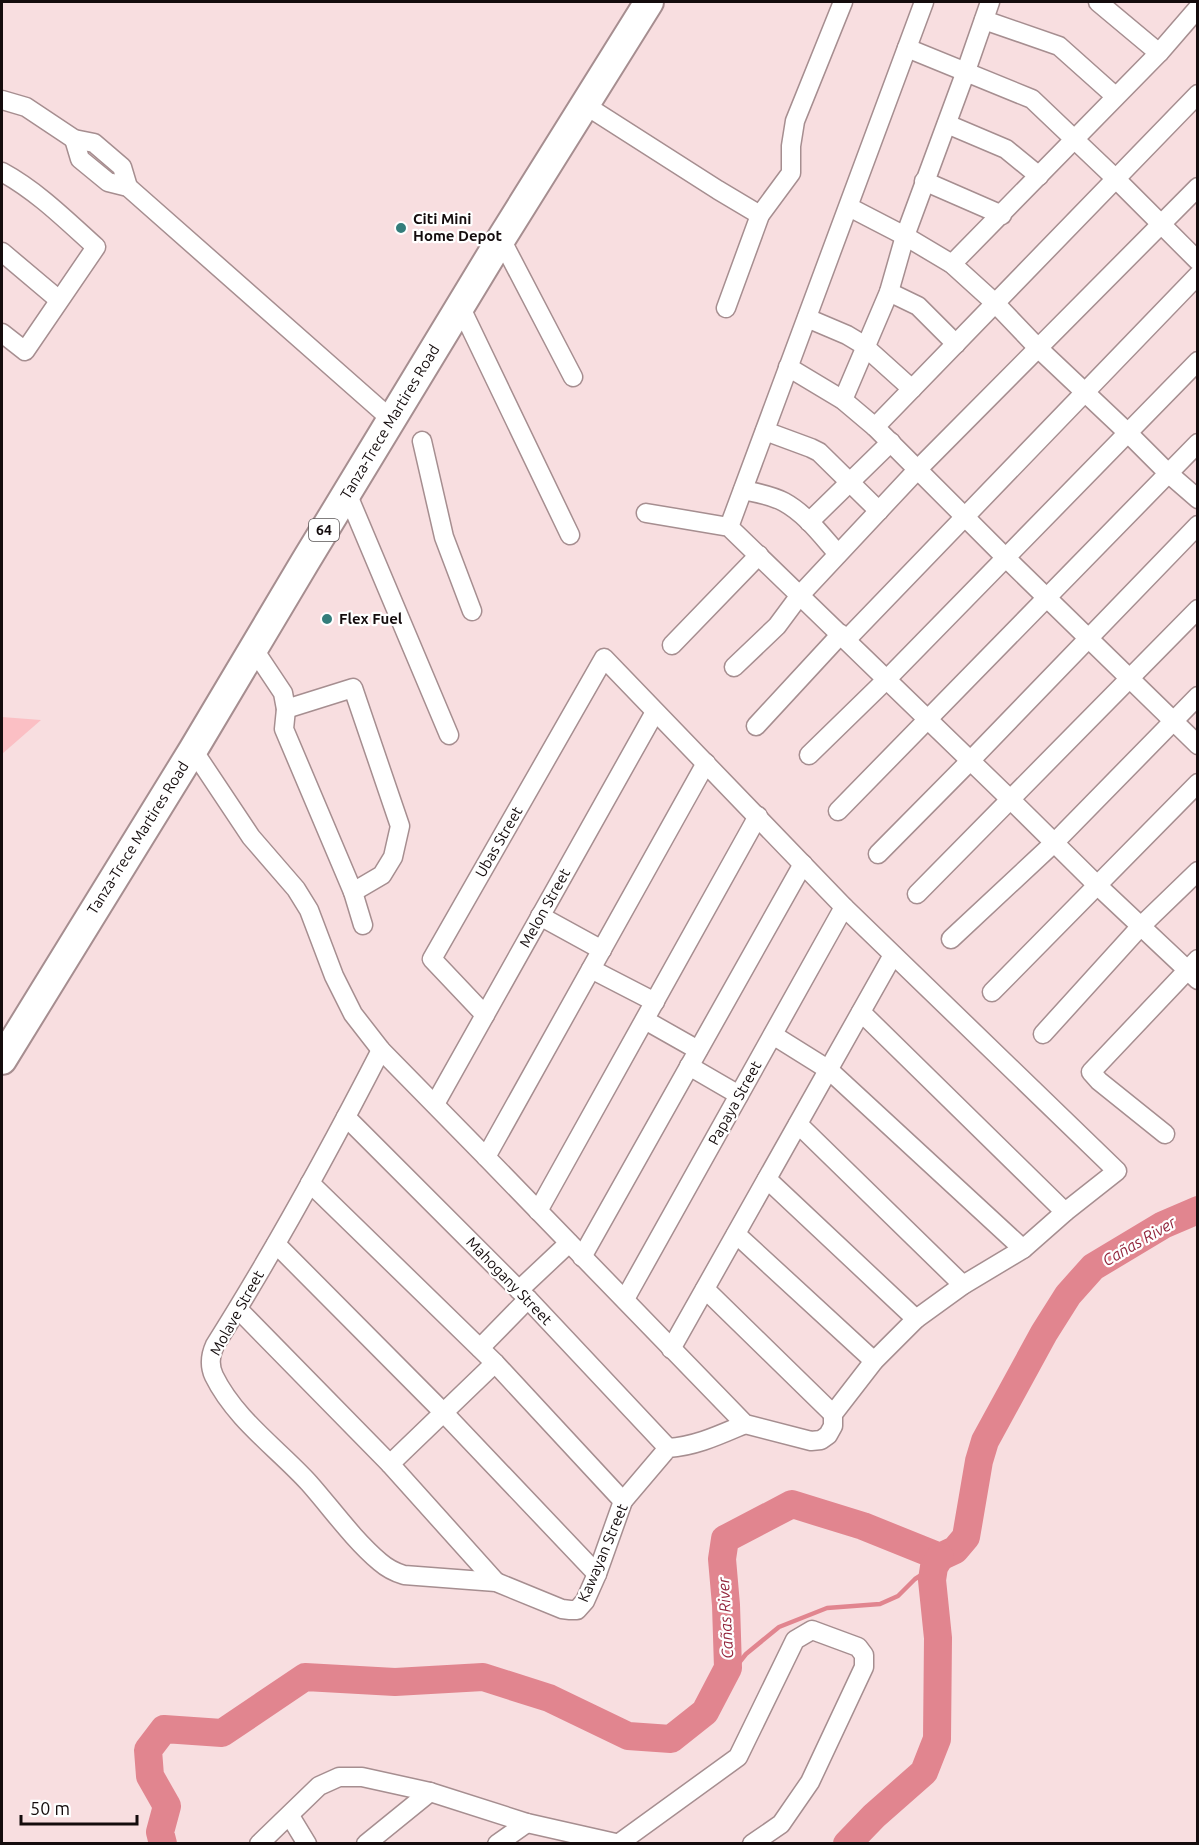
<svg xmlns="http://www.w3.org/2000/svg" width="1199" height="1845" font-family="Ubuntu,sans-serif">
<style>
.green{fill:#fbbfc4}
.lines{fill:none;stroke-linecap:round;stroke-linejoin:round}
.stream{stroke:#e1858f;stroke-width:4.5}
.river{stroke:#e1858f;stroke-width:28}
.minor-casing{stroke:#a68e90;stroke-width:21}
.primary-casing{stroke:#a68e90;stroke-width:32}
.minor{stroke:#fff;stroke-width:18}
.primary{stroke:#fff;stroke-width:28}
.poi-dot{fill:#347d7b;stroke:#fff;stroke-width:2}
.labels{text-anchor:middle;stroke-width:4.5;stroke-linejoin:round;paint-order:stroke}
.shield{fill:#fff;stroke:#5a5556;stroke-width:1.5}
.shield-label{font-size:14px;font-weight:bold;fill:#140c0d}
.poi-label{font-size:15px;font-weight:bold;fill:#140c0d;stroke:#fff;text-anchor:start}
.street-label{font-size:15px;fill:#140c0d;stroke:#fff}
.water-label{font-size:16px;font-style:italic;fill:#92253c;stroke:#fff}
</style>
<rect width="100%" height="100%" fill="#f8dee0"/>
<!-- green -->
<path class="green" d="M 2,717 L 41,720 L 2,754 Z"/>
<g class="lines">
<!-- stream -->
<path class="stream" d="M 718,1689 L 746,1654 L 779,1627 L 827,1608 L 880,1604 L 898,1596 L 915,1579 L 934,1567"/>
<!-- river -->
<g class="river">
<path d="M 163,1844 L 160,1832 L 167,1806 L 150,1776 L 148,1750 L 164,1729 L 222,1733 L 305,1677 L 395,1682 L 483,1677 L 549,1698 L 628,1736 L 671,1739 L 705,1712 L 728,1668 L 726,1605 L 722,1559 L 725,1539 L 792,1504 L 863,1526 L 940,1557 L 955,1550 L 966,1537 L 979,1461 L 985,1441 L 1044,1333 L 1068,1295 L 1093,1267 L 1163,1225 L 1198,1210"/>
<path d="M 847,1844 L 874,1816 L 924,1772 L 937,1739 L 938,1638 L 932,1580 L 934,1567 L 940,1557"/>
</g>
<defs>
<g id="minor">
<path d="M 1098,2 L 1159,53"/>
<path d="M 984,20 L 1059,46 L 1115,96"/>
<path d="M 907,48 L 1032,99 L 1115,178 L 1198,261"/>
<path d="M 2,100 L 26,107 L 74,139 L 94,143 L 122,167 L 128,187"/>
<path d="M 585,105 L 718,190 L 760,215"/>
<path d="M 947,124 L 1006,149 L 1039,176"/>
<path d="M 74,139 L 80,159 L 108,182 L 128,187 L 392,420"/>
<path d="M 2,172 C 37,191 66,220 96,247 L 25,351 L 2,333"/>
<path d="M 924,181 L 1002,215"/>
<path d="M 849,207 L 905,236 L 952,264 L 995,303 L 1038,348 L 1127,432 L 1168,473 L 1198,499"/>
<path d="M 501,239 L 573,377"/>
<path d="M 2,252 L 59,300"/>
<path d="M 952,264 L 1159,53 L 1198,8"/>
<path d="M 889,292 L 918,306 L 956,344"/>
<path d="M 460,306 L 570,535"/>
<path d="M 726,308 L 760,215 L 791,173 L 791,146 L 795,121 L 843,2"/>
<path d="M 807,318 L 847,335 L 862,344 L 912,389"/>
<path d="M 788,367 L 843,400 L 875,427 L 1006,558 L 1198,745"/>
<path d="M 843,400 L 889,292 L 905,236 L 966,71 L 990,2"/>
<path d="M 875,427 L 1198,94"/>
<path d="M 765,431 L 811,448 L 819,452 L 879,511"/>
<path d="M 422,441 L 444,537 L 472,611"/>
<path d="M 743,490 C 757,493 771,495 784,502 C 806,514 822,536 838,554"/>
<path d="M 347,493 L 449,735"/>
<path d="M 646,513 L 729,527 L 1011,800 L 1097,885 L 1198,980"/>
<path d="M 809,522 L 891,442"/>
<path d="M 729,527 L 924,2"/>
<path d="M 846,640 L 1198,275"/>
<path d="M 672,645 L 759,555"/>
<path d="M 253,648 L 283,693 L 286,709 L 284,729 L 353,892 L 363,925"/>
<path d="M 734,667 L 777,626 L 800,595 L 918,469 L 1198,187"/>
<path d="M 286,709 L 353,688 L 400,826 L 393,857 L 382,875 L 353,892"/>
<path d="M 756,726 L 841,634"/>
<path d="M 193,750 L 251,837 L 296,889 L 309,910 L 334,976 L 353,1014 L 381,1050 L 486,1157 L 745,1424 L 811,1441 L 821,1440 L 828,1435 L 833,1426 L 833,1414 L 874,1361 L 916,1319 L 963,1285 L 1023,1249 L 1065,1212 L 1117,1171 L 844,907 L 604,658 L 432,959 L 485,1015"/>
<path d="M 809,755 L 887,679 L 1198,361"/>
<path d="M 838,811 L 1198,443"/>
<path d="M 878,854 L 971,760 L 1198,525"/>
<path d="M 917,894 L 1198,609"/>
<path d="M 540,916 L 602,950"/>
<path d="M 951,939 L 1055,842 L 1198,696"/>
<path d="M 591,969 L 655,1002"/>
<path d="M 992,992 L 1198,783"/>
<path d="M 861,1012 L 1065,1212"/>
<path d="M 645,1020 L 698,1050"/>
<path d="M 1043,1034 L 1140,927 L 1198,871"/>
<path d="M 773,1035 L 829,1070 L 1023,1249"/>
<path d="M 381,1050 C 329,1151 275,1250 215,1345 C 210,1356 209,1365 214,1376 C 235,1419 278,1449 309,1483 C 332,1509 353,1539 380,1562 C 388,1569 394,1572 404,1575 L 496,1582 L 562,1609 L 570,1610 L 577,1610 L 585,1601 L 597,1574 L 623,1501 L 668,1448 C 696,1446 719,1435 745,1424"/>
<path d="M 689,1066 L 739,1095"/>
<path d="M 435,1104 L 655,712"/>
<path d="M 346,1117 L 528,1299 L 668,1448"/>
<path d="M 798,1124 L 963,1285"/>
<path d="M 1165,1134 L 1099,1081 L 1091,1072 L 1198,959"/>
<path d="M 486,1157 L 706,763"/>
<path d="M 767,1179 L 916,1319"/>
<path d="M 310,1183 L 495,1363 L 623,1501"/>
<path d="M 538,1211 L 758,816"/>
<path d="M 736,1234 L 874,1361"/>
<path d="M 276,1244 L 444,1413 L 597,1574"/>
<path d="M 582,1257 L 803,864"/>
<path d="M 705,1289 L 833,1414"/>
<path d="M 519,1290 L 569,1243"/>
<path d="M 625,1299 L 844,907"/>
<path d="M 238,1309 L 390,1464 L 496,1582"/>
<path d="M 480,1348 L 528,1299"/>
<path d="M 671,1349 L 893,955"/>
<path d="M 390,1464 L 495,1363"/>
<path d="M 290,1816 L 307,1844"/>
<path d="M 259,1844 L 319,1786 L 339,1777 L 362,1777 L 430,1792 L 527,1823 L 620,1844"/>
<path d="M 366,1844 L 430,1792"/>
<path d="M 497,1844 L 527,1823"/>
<path d="M 618,1844 L 738,1757 L 795,1640 L 812,1630 L 858,1647 L 864,1655 L 864,1667 L 810,1782 L 781,1824 L 752,1844"/>
</g>
<path id="primary" d="M 2,1060 L 193,750 L 305,562 L 501,239 L 649,2"/>
</defs>
<!-- minor casing -->
<use href="#minor" class="minor-casing"/>
<!-- primary casing -->
<use href="#primary" class="primary-casing"/>
<!-- minor -->
<use href="#minor" class="minor"/>
<!-- primary -->
<use href="#primary" class="primary"/>
</g>
<!-- markers -->
<g class="poi-dot">
<circle cx="401" cy="228" r="6"/>
<circle cx="327" cy="619" r="6"/>
</g>
<g class="labels">
<!-- shield labels -->
<rect class="shield" x="309" y="519" width="30" height="22" rx="4.5"/>
<g class="shield-label">
<text x="324" y="535">64</text>
</g>
<!-- poi labels -->
<g class="poi-label">
<text x="413" y="224">Citi Mini<tspan x="413" dy="17">Home Depot</tspan></text>
<text x="339" y="624">Flex Fuel</text>
</g>
<!-- street labels -->
<g class="street-label">
<text transform="translate(390 422) rotate(-59)" y="5">Tanza-Trece Martires Road</text>
<text transform="translate(138 838) rotate(-58)" y="5">Tanza-Trece Martires Road</text>
<text transform="translate(499 842) rotate(-60)" y="5">Ubas Street</text>
<text transform="translate(545 908) rotate(-61)" y="5">Melon Street</text>
<text transform="translate(735 1103) rotate(-61)" y="5">Papaya Street</text>
<text transform="translate(509 1281) rotate(46)" y="5">Mahogany Street</text>
<text transform="translate(237 1313) rotate(-61)" y="5">Molave Street</text>
<text transform="translate(603 1553) rotate(-67)" y="5">Kawayan Street</text>
</g>
<!-- water labels -->
<g class="water-label">
<text transform="translate(1139 1241) rotate(-30)" y="6">Cañas River</text>
<text transform="translate(725 1618) rotate(-93)" y="6">Cañas River</text>
</g>
</g>
<!-- border -->
<rect width="1199" height="1845" fill="none" stroke="#140c0d" stroke-width="6"/>
<!-- scale -->
<path d="M21 1815v9h116v-9" fill="none" stroke="#140c0d" stroke-width="3"/>
<text x="30" y="1815" font-size="18" fill="#140c0d" stroke="#ffffff" stroke-width="4.5" paint-order="stroke">50 m</text>
</svg>
